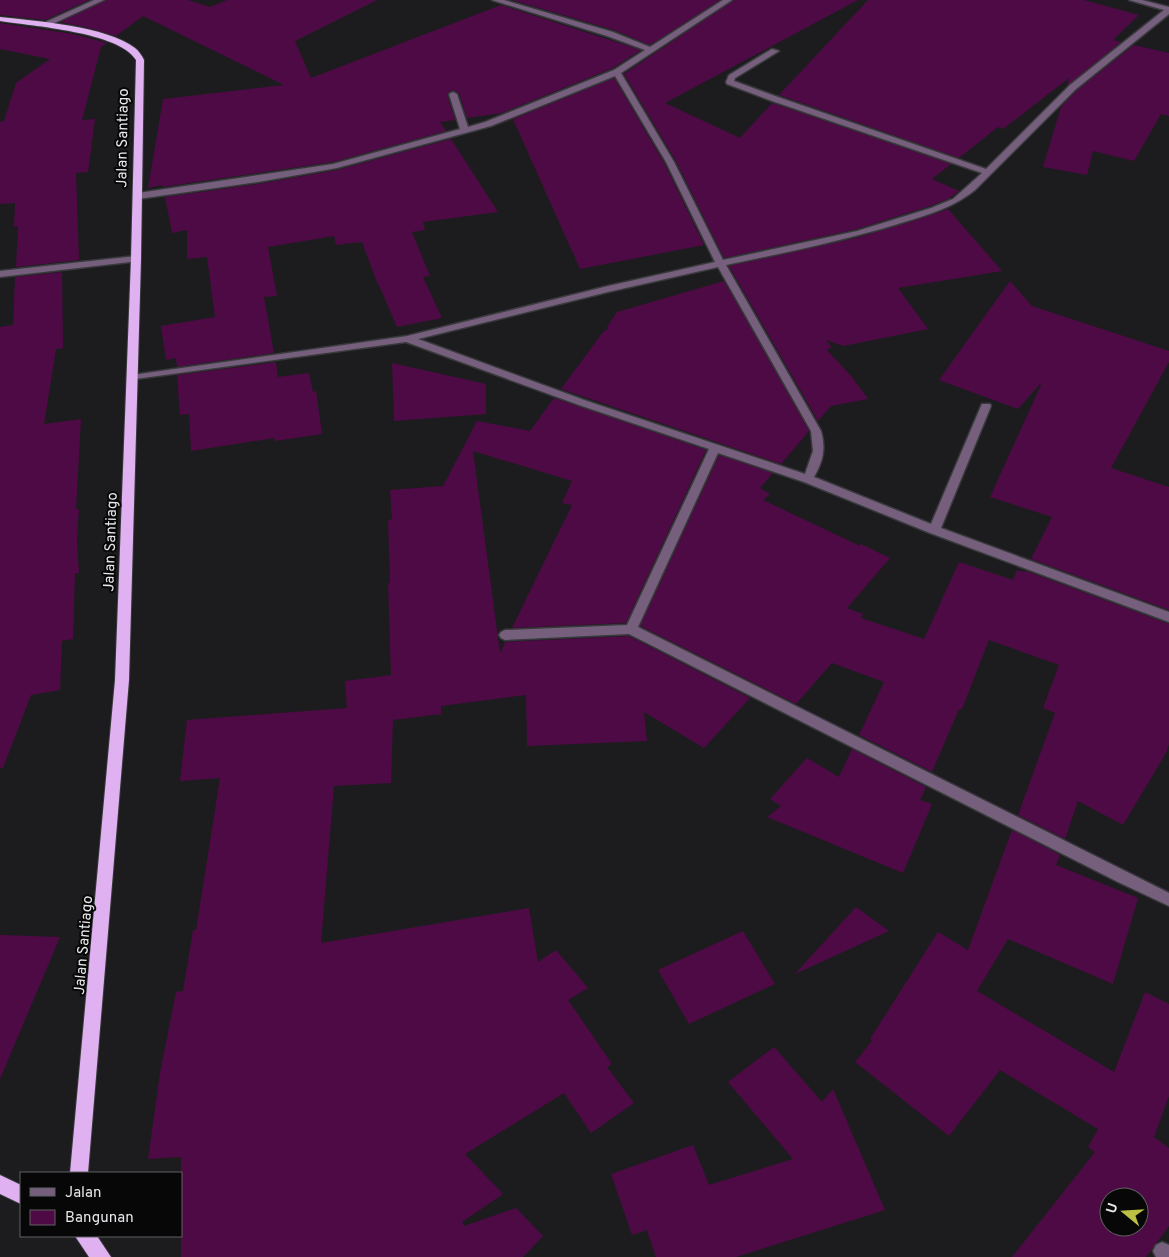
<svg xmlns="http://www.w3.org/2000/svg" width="1169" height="1257" font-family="Overpass,sans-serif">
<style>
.building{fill:#4e0a45;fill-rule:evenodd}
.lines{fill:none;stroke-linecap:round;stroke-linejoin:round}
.service-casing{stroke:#38393b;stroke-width:3}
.minor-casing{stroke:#38393b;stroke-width:3}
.trunk-casing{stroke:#38393b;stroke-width:2}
.service{fill:#755f7d;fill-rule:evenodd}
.minor{fill:#755f7d;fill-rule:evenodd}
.trunk{fill:#dfb1f0;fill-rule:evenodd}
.labels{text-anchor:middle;stroke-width:4;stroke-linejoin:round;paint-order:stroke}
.street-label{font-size:15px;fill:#e7e8ea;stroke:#070708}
</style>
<rect width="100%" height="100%" fill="#1c1c1f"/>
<!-- building -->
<g class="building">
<path d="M 0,0 L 89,0 L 45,20 L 0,15 Z"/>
<path d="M 106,0 L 188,0 L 210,7 L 227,0 L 377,0 L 295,41 L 311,78 L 501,5 L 641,50 L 613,68 L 502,113 L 467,118 L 459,93 L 452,90 L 447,95 L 455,120 L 440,122 L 446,131 L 333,162 L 163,187 L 162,185 L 148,188 L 163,99 L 284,85 L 143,16 L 116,36 L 89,28 L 60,22 Z"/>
<path d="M 512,0 L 720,0 L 650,45 L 614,30 Z"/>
<path d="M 734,0 L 858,0 L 665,103 L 740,138 L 772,103 L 951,164 L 932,179 L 959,191 L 948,199 L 930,206 L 857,229 L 724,258 L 676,161 L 624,74 Z"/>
<path d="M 868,0 L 1084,0 L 1139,15 L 1113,40 L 1121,42 L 1067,86 L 1069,78 L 1003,129 L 998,127 L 959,158 L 779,95 Z"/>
<path d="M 0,23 L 73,34 L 107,43 L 101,47 L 82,120 L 95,119 L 88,172 L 76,173 L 79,260 L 16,267 L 18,226 L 14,227 L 15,203 L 0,204 L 0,122 L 4,121 L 16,83 L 50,59 L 0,49 Z"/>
<path d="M 1134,45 L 1169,53 L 1169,116 L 1161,114 L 1134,161 L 1093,151 L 1087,175 L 1043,167 L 1061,107 L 1077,90 Z"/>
<path d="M 614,78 L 664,163 L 704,245 L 580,269 L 513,119 Z"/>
<path d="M 451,139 L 498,212 L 423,222 L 425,230 L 412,232 L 430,276 L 423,277 L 442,318 L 397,327 L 379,285 L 378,285 L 362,242 L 336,245 L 334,236 L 268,247 L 277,296 L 264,297 L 274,353 L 177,367 L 176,358 L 166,360 L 161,326 L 215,317 L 207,257 L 187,259 L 187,230 L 172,233 L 165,197 L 258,184 L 337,170 Z"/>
<path d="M 948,209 L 1002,271 L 898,288 L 928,329 L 843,346 L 826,340 L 832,348 L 826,349 L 852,377 L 868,399 L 831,406 L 818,421 L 729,266 L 856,238 L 919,219 Z"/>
<path d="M 62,272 L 63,348 L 56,349 L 44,424 L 81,419 L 76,509 L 79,509 L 77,540 L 79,573 L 75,573 L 73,639 L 62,641 L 60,690 L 31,695 L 3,768 L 0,768 L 0,327 L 13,325 L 15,277 Z"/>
<path d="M 724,281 L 809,431 L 781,464 L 561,389 L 603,332 L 608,329 L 607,327 L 617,312 Z"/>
<path d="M 1010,281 L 1032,306 L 1169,351 L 1169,362 L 1111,468 L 1169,487 L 1169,610 L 1031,559 L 1052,517 L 990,497 L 1041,385 L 1040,384 L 1018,409 L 939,380 Z"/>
<path d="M 276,362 L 278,377 L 309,373 L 313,392 L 316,391 L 322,434 L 275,441 L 274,438 L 191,451 L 189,414 L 180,415 L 177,375 Z"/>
<path d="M 392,363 L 486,384 L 486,414 L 394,421 Z"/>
<path d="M 554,398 L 706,450 L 626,623 L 512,628 L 572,505 L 562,503 L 572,481 L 473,451 L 500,653 L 505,642 L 629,636 L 750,698 L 704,748 L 644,712 L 647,741 L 527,746 L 526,695 L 441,706 L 441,714 L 393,720 L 391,783 L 334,786 L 321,943 L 529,908 L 538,962 L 556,950 L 588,988 L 568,1000 L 612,1064 L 607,1067 L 634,1103 L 591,1133 L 564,1093 L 465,1154 L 503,1194 L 462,1222 L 464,1226 L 516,1208 L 543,1236 L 523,1257 L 181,1257 L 181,1157 L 148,1159 L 160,1073 L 176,992 L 183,991 L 193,930 L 196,930 L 220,778 L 180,781 L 187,720 L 347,708 L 345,681 L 391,675 L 388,583 L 390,583 L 388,520 L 392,519 L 390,490 L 443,486 L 477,421 L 530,431 Z"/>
<path d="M 719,455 L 773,473 L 760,488 L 770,494 L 763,500 L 860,546 L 861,544 L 890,558 L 847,608 L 863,614 L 861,618 L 924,639 L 959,562 L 1013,580 L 1017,570 L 1025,572 L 1026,571 L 1169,624 L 1169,744 L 1166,753 L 1123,825 L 1078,801 L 1065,839 L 1018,815 L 1055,713 L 1043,708 L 1059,665 L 989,640 L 962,709 L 959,709 L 932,772 L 859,735 L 884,682 L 832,663 L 796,704 L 640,626 Z"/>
<path d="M 852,749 L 926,787 L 920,800 L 932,804 L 903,873 L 767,817 L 781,806 L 770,799 L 807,758 L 839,777 Z"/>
<path d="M 1012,830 L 1060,855 L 1056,865 L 1138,898 L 1113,984 L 1008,939 L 977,991 L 1114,1072 L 1145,992 L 1169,1004 L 1169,1096 L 1154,1137 L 1169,1148 L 1169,1226 L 1146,1257 L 1012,1257 L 1095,1152 L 1088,1147 L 1098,1129 L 1000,1070 L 949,1136 L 855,1062 L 872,1041 L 870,1039 L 938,932 L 968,950 ZM 1109,1197 L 1139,1197 L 1139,1227 L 1109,1227 Z"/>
<path d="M 856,907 L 889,931 L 795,974 Z"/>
<path d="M 743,931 L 775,984 L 689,1024 L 658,970 Z"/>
<path d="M 0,935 L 60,937 L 0,1079 Z"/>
<path d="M 774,1047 L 822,1102 L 833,1089 L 885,1210 L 736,1257 L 656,1257 L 647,1230 L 632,1235 L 611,1174 L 693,1145 L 709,1185 L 793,1159 L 728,1082 Z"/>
</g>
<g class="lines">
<defs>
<path id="service" d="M 772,49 L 779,51 L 735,78 L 734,81 L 778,97 L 778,101 L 772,101 L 727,84 L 726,82 L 729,75 Z"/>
<g id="minor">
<path d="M 94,0 L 104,0 L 46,27 L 39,25 Z"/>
<path d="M 492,0 L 504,0 L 613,32 L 650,47 L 723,0 L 732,0 L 621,73 L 674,162 L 723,260 L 857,231 L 931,208 L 953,199 L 982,173 L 772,101 L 772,97 L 778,97 L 986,169 L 1070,85 L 1164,10 L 1129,0 L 1142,0 L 1169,7 L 1169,14 L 1076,89 L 975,190 C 951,209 927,215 898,224 C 842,241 784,253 726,265 L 821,431 C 826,449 823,461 814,477 L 931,524 L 981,406 L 982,404 L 990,404 L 991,406 L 941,528 L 1169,612 L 1169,622 L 930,533 L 804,482 L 718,453 L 638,627 L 1169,893 L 1169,906 L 1118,882 L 629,634 L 505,640 L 501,638 L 499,635 L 501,632 L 505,630 L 627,625 L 709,449 L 579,405 L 406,342 L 128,380 L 127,378 L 132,375 L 407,336 L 608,286 L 715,262 L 666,162 L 615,76 L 491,126 L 337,168 L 258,182 L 138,199 L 134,196 L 138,193 L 333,164 L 460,129 L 449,94 L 453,92 L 457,94 L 468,127 L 485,122 L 614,70 L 645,50 L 607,36 ZM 718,267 L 811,431 L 813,451 L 805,474 L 587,401 L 418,339 L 608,292 Z"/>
<path d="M 136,256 L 139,257 L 139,261 L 0,277 L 0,271 Z"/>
<path d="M 1162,1242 L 1169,1245 L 1169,1257 L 1156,1257 L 1153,1251 L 1156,1245 Z"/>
</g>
<g id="trunk">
<path d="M 0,17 C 36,21 106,26 135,48 C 139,51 142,56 144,60 L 141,259 L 129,680 L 88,1173 L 70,1173 L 115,680 L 131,259 L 136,60 C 120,32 31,26 0,21 Z"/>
<path d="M 0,1175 L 21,1185 L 21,1204 L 0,1194 Z"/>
<path d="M 75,1236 L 97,1236 L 111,1257 L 89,1257 Z"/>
</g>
</defs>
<!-- service casing -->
<use href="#service" class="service-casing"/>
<!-- minor casing -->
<use href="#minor" class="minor-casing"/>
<!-- trunk casing -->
<use href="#trunk" class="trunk-casing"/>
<!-- service -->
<use href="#service" class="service"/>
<!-- minor -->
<use href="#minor" class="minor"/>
<!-- trunk -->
<use href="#trunk" class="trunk"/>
</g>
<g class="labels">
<!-- street labels -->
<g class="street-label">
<text transform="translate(122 138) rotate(-89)" y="5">Jalan Santiago</text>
<text transform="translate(110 542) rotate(-88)" y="5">Jalan Santiago</text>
<text transform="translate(83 945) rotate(-85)" y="5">Jalan Santiago</text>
</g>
</g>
<!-- legend -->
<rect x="20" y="1172" width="162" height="65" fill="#070708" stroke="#616162"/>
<rect x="30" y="1188" width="25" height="8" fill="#755f7d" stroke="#616162"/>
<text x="65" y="1197" font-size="15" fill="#e7e8ea">Jalan</text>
<rect x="30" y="1210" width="25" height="15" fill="#4e0a45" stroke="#616162"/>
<text x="65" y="1222" font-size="15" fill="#e7e8ea">Bangunan</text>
<!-- north arrow -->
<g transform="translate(1124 1212) rotate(288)"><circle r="24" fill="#070708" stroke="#616162"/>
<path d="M0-4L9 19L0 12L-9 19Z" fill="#bbc045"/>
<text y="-8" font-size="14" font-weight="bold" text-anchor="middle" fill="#e7e8ea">U</text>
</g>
</svg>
